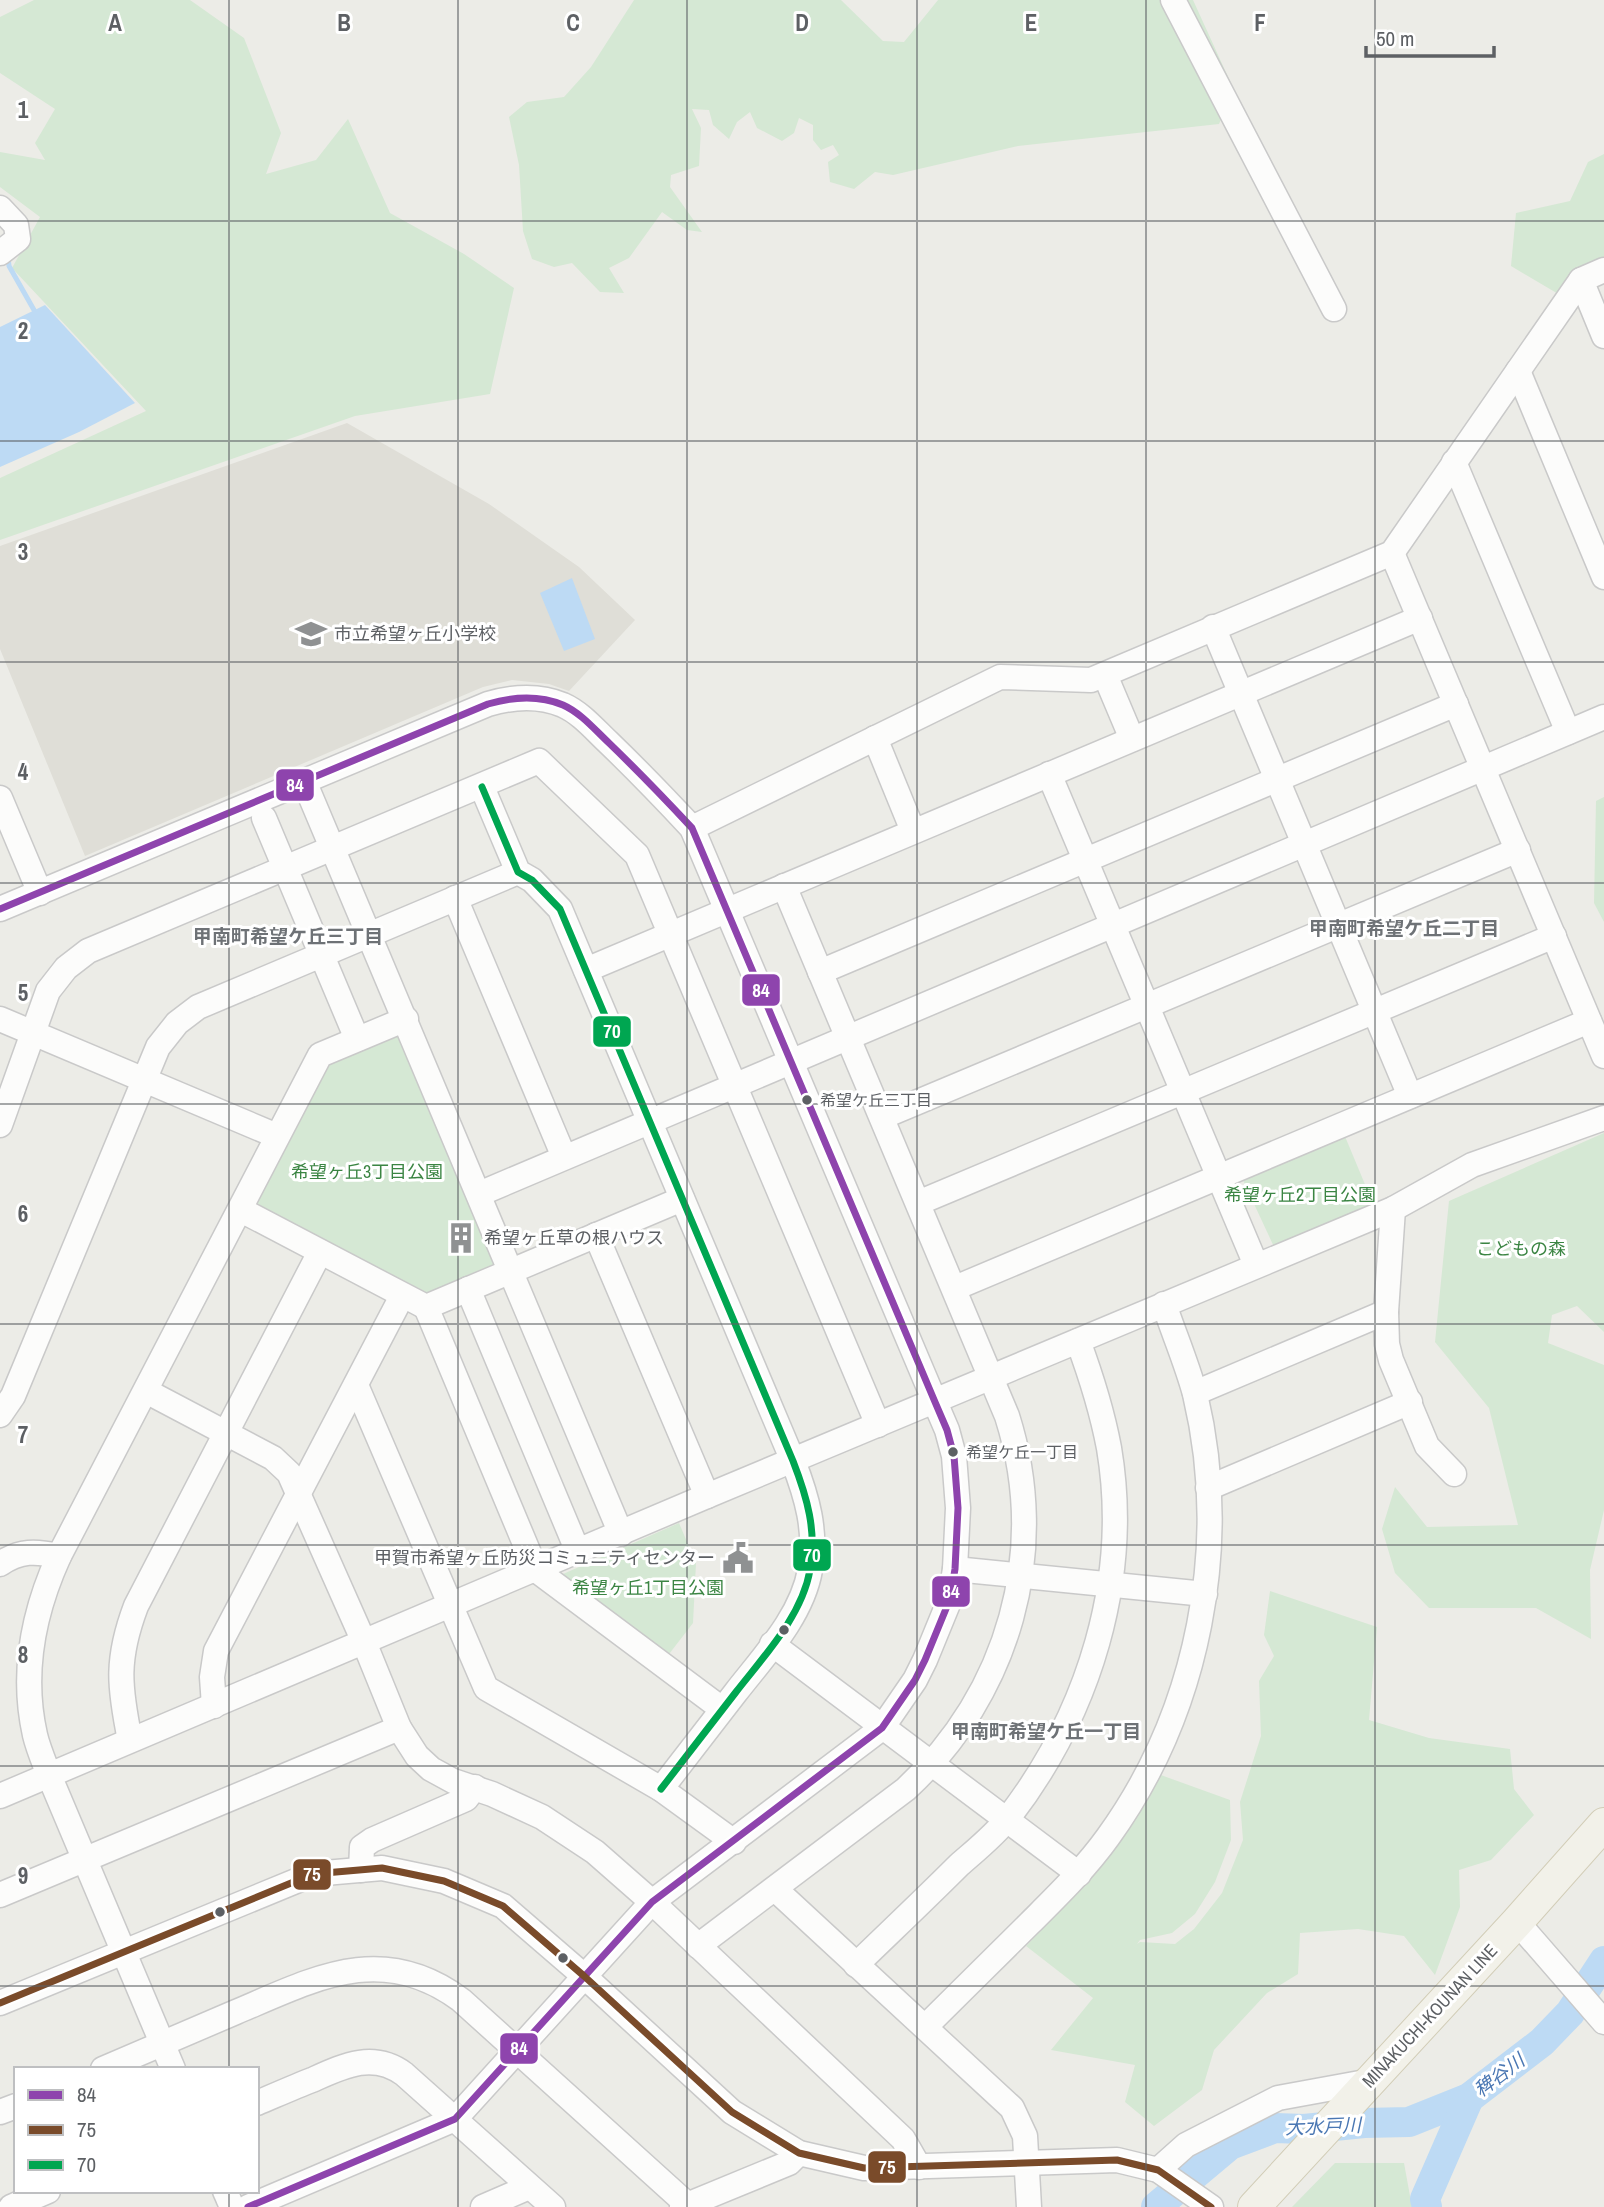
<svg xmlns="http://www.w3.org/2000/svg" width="1604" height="2207" font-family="'Archivo Narrow','Noto Sans JP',sans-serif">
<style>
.education{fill:#dfded7}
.green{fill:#d5e8d4}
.water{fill:#bddaf4}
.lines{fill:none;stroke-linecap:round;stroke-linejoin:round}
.stream{stroke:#bddaf4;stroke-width:5}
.river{stroke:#bddaf4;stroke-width:30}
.minor-casing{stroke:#c9c9c9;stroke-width:27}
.major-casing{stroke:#d2cdb7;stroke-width:34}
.minor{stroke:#fcfcfb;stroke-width:24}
.major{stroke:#f2f1e9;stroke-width:32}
.bus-1-casing{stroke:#fff;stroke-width:12}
.bus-2-casing{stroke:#fff;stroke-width:12}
.bus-3-casing{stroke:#fff;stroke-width:12}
.bus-1{stroke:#8e44ad;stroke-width:7}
.bus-2{stroke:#7a4b2a;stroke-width:7}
.bus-3{stroke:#00a651;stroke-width:7}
.grid{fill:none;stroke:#5d6064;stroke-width:2;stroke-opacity:0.55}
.bus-dot{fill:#5d6064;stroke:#fff;stroke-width:2.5}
.labels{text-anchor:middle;stroke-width:6;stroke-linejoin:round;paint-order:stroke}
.bus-label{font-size:16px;fill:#5d6064;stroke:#fff;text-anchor:start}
.poi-label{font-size:18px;fill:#5d6064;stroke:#fff;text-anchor:start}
.park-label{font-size:18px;fill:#3b8543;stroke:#fff}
.street-label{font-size:18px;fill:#5d6064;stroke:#fff}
.neighbourhood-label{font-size:19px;font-weight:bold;fill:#6e7276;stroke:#fff}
.water-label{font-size:19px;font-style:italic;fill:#4a77b3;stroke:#fff}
.grid-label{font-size:23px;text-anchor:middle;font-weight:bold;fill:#5d6064;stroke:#fff;stroke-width:6;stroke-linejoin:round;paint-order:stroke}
.line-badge{stroke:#fff;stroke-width:2.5}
.badge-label{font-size:19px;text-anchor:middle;font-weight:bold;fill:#fff}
</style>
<rect width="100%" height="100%" fill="#ecece7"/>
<!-- education -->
<path class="education" d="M 347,423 L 489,504 L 579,567 L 635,620 L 569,691 L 549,684 L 512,680 L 483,687 L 85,856 L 0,649 L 0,546 Z"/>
<!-- green -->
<g class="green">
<path d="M 34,0 L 190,0 L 244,38 L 281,133 L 266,174 L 316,160 L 348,119 L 390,213 L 464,254 L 514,288 L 490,394 L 355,416 L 0,540 L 0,478 L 146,411 L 12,268 L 40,217 L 0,187 L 0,152 L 45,160 L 35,143 L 55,109 L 0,73 L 0,17 Z"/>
<path d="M 634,0 L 841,0 L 883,41 L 904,42 L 938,0 L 1193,0 L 1234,90 L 1219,124 L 1018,146 L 893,175 L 875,172 L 854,189 L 830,182 L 828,162 L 839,155 L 833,145 L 821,150 L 813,140 L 813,125 L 799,118 L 794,133 L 782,141 L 757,128 L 750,112 L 737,122 L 729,139 L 713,125 L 709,110 L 692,109 L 701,128 L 699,166 L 671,175 L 670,187 L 702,232 L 687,230 L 662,212 L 629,258 L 609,268 L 624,293 L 600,292 L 572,263 L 554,267 L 532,259 L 523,231 L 519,165 L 509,117 L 527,102 L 564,97 L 591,67 Z"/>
<path d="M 1604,154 L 1604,260 L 1560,295 L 1511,266 L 1516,213 L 1570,201 L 1588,162 Z"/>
<path d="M 1604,797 L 1604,922 L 1594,903 L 1596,801 Z"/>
<path d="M 392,1032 L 404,1037 L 497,1256 L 492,1271 L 434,1295 L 416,1294 L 259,1212 L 254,1198 L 323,1070 L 338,1056 Z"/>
<path d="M 1604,1133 L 1604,1332 L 1577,1306 L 1552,1315 L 1548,1343 L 1604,1365 L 1604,1510 L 1590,1570 L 1591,1639 L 1536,1608 L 1429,1608 L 1395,1573 L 1382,1529 L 1395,1487 L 1427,1527 L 1518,1525 L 1489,1408 L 1435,1342 L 1449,1201 Z"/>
<path d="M 1344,1134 L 1374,1206 L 1275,1249 L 1241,1176 Z"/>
<path d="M 679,1523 L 696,1563 L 693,1623 L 666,1658 L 554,1578 Z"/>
<path d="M 1270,1591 L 1377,1627 L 1369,1720 L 1429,1738 L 1510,1749 L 1514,1789 L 1534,1815 L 1491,1860 L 1459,1870 L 1460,1907 L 1435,1975 L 1404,1936 L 1358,1929 L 1300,1933 L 1298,1974 L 1267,1993 L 1214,2050 L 1202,2090 L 1154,2126 L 1125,2102 L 1135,2065 L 1051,2050 L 1093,1998 L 1026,1946 L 1073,1897 L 1115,1846 L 1158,1774 L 1230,1800 L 1231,1840 L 1215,1882 L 1195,1914 L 1172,1933 L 1140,1940 L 1137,1944 L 1140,1942 L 1175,1944 L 1194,1929 L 1222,1893 L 1243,1840 L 1240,1802 L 1261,1736 L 1259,1681 L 1274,1656 L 1264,1635 Z"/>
<path d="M 1335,2163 L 1404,2163 L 1412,2207 L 1292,2207 Z"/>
</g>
<!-- water -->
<g class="water">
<path d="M 45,305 L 135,403 L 79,432 L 0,467 L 0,327 Z"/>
<path d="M 572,578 L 595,639 L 564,651 L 540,593 Z"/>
</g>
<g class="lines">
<!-- stream -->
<path class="stream" d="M 8,257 L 9,266 L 34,310"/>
<!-- river -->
<g class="river">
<path d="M 1156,2207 L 1230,2145 L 1275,2128 L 1304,2129 L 1364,2123 L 1409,2122 L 1469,2098 L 1542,2042 L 1570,2013 L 1604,1961"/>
<path d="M 1427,2207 L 1425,2199 L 1469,2098"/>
</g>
<defs>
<g id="minor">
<path d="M 1173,0 L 1334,309"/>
<path d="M 0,208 L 16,225 L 18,239 L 0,253"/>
<path d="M 1581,280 L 1604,336"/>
<path d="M 1518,371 L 1604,577"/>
<path d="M 1454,462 L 1568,732"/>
<path d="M 1392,553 L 1604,1056"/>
<path d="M 1213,627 L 1410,1096"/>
<path d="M 1105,675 L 1132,739"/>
<path d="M 875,738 L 913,831"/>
<path d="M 1049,774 L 1256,1265"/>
<path d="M 304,781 L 621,1534"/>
<path d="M 482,787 L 518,872 L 532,880 L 560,909 L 793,1461 C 807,1497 817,1531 810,1570 C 802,1616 764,1656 736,1692 C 711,1724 686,1757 661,1789"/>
<path d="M 0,798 L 40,893"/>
<path d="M 264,818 L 357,1039"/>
<path d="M 692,828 L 1000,677 L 1091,680 L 1392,553 L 1581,280 L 1604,270"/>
<path d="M 455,898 L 564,1157"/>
<path d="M 0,909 L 488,704 C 512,697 539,695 563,705 C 581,713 595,730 609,743 C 638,771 665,799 692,828 L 935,1402 L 947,1430 L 954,1456 L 958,1508 L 955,1569 L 950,1599 L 925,1660 L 915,1680 L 882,1728 L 652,1902 L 455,2119 L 248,2207"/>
<path d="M 586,970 L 1420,618"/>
<path d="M 820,972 L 1456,704"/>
<path d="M 0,1019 L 277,1136"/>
<path d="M 882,1117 L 1518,850"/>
<path d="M 0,1125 L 48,991 L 66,968 L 88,951 L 539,761 L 637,855 L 878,1425"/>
<path d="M 479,1194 L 1604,717"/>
<path d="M 918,1203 L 1554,936"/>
<path d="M 1393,1209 L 1386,1312 L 1387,1344 L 1391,1360 L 1427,1446 L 1454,1474"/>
<path d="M 241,1210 L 426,1307 L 682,1199"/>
<path d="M 596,1235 L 707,1496"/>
<path d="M 955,1288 L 1589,1021"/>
<path d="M 468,1289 L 578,1552"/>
<path d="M 426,1307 L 536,1570 L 722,1709"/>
<path d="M 356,1385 L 486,1688 L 661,1789 L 734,1842"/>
<path d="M 146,1391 L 273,1458 L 289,1473 L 364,1642 L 399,1728 L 417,1756 L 431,1769 L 453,1781 L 492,1794 L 542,1817 L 595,1852 L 652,1902 L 903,2139 L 919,2167"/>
<path d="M 1195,1393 L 1386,1312"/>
<path d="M 0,1415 L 13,1396 L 158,1047 L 177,1023 L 198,1007 L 518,872"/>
<path d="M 1208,1488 L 1410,1402"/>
<path d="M 0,1564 C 20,1550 36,1551 59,1556"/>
<path d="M 955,1569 L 1205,1594"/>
<path d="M 772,1644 L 1079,1874"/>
<path d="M 214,1706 L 212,1677 L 216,1651 L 402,1296"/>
<path d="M 130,1740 C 119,1686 116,1659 136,1606 L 320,1252"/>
<path d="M 0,1796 L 707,1496 L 1393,1209 L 1472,1165 L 1604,1118"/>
<path d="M 361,1870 L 362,1847 L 372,1840 L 466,1799 L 475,1787"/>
<path d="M 775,1889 L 1012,2108 L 1025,2136 L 1029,2207"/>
<path d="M 0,1895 L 399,1728"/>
<path d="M 1517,1922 L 1604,2022"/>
<path d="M 698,1946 L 906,1789 C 1009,1694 1050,1551 1007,1416 L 784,886"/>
<path d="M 856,1965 C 890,1932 925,1899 959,1865 C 976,1850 995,1835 1009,1817 C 1089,1713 1131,1579 1109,1448 C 1102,1411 1091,1376 1078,1341"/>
<path d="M 0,2003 L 313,1874 L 382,1868 L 444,1881 L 503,1906 L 584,1976 L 732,2112 L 799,2153 L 864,2168 L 1117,2160 L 1158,2170 L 1211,2207"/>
<path d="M 925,2027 C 960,1992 995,1958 1030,1923 C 1057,1896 1085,1869 1108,1837 C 1199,1711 1231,1545 1195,1394 C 1187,1364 1174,1334 1164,1304"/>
<path d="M 103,2069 C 148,2050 192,2031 236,2012 C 314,1979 382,1941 461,2000 L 690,2207"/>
<path d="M 173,2069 L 49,1775 C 44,1762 38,1748 35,1735 C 21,1673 33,1613 59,1556 L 320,1055 L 406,1019"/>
<path d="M 257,2103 C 276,2095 294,2087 312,2080 C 343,2066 373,2051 404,2074 L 553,2207"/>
<path d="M 0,2112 L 16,2106"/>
<path d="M 1158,2170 L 1186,2145 L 1278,2098 L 1371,2081"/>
<path d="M 225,2191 L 232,2207"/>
<path d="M 11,2207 L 48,2191"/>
<path d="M 483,2207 L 529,2187"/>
<path d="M 682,2207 L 789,2163 L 799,2153"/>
</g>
<path id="major" d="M 1254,2207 L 1517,1922 L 1604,1824"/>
</defs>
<!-- minor casing -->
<use href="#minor" class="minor-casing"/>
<!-- major casing -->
<use href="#major" class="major-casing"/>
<!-- minor -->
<use href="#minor" class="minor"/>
<!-- major -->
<use href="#major" class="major"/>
<defs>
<path id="bus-1" d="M 0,909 L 488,704 C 512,697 539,695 563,705 C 581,713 595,730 609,743 C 638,771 665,799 692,828 L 935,1402 L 947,1430 L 954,1456 L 958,1508 L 955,1569 L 950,1599 L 925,1660 L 915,1680 L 882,1728 L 652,1902 L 455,2119 L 248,2207"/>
<path id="bus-2" d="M 0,2003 L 313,1874 L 382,1868 L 444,1881 L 503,1906 L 584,1976 L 732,2112 L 799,2153 L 864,2168 L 1117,2160 L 1158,2170 L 1211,2207"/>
<path id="bus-3" d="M 482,787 L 518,872 L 532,880 L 560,909 L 793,1461 C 807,1497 817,1531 810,1570 C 802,1616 764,1656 736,1692 C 711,1724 686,1757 661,1789"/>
</defs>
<!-- bus-1 casing -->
<use href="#bus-1" class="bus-1-casing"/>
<!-- bus-2 casing -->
<use href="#bus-2" class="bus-2-casing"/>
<!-- bus-3 casing -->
<use href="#bus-3" class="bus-3-casing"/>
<!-- bus-1 -->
<use href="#bus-1" class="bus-1"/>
<!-- bus-2 -->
<use href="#bus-2" class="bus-2"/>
<!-- bus-3 -->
<use href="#bus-3" class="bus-3"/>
</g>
<!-- grid -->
<path class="grid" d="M 229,0 L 229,2069M 458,0 L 458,2207M 687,0 L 687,2207M 917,0 L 917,2207M 1146,0 L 1146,2207M 1375,0 L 1375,2207M 0,221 L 1604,221M 0,441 L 1604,441M 0,662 L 1604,662M 0,883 L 1604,883M 0,1104 L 1604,1104M 0,1324 L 1604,1324M 0,1545 L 1604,1545M 0,1766 L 1604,1766M 0,1986 L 1604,1986M 229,2191 L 229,2207"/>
<!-- icons -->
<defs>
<symbol id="school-bare" viewBox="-9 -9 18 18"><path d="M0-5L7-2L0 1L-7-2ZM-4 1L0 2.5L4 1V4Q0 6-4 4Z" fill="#8f9192" stroke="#fff" stroke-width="2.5" paint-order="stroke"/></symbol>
<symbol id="building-bare" viewBox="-9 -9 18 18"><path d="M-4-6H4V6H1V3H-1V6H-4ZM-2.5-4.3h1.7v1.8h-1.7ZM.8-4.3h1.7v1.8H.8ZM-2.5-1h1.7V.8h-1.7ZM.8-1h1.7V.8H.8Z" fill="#8f9192" stroke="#fff" stroke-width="2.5" paint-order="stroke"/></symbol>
<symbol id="civic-bare" viewBox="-9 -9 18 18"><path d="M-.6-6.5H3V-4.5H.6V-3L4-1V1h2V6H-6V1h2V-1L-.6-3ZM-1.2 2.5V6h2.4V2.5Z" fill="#8f9192" stroke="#fff" stroke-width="2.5" paint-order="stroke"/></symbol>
</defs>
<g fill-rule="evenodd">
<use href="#school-bare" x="289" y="612" width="44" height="44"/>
<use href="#building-bare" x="439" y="1216" width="44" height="44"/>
<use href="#civic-bare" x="716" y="1536" width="44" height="44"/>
</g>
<!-- markers -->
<g class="bus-dot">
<circle cx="807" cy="1100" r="6"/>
<circle cx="953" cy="1452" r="6"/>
<circle cx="784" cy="1630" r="6"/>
<circle cx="220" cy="1912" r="6"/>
<circle cx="563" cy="1958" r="6"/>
</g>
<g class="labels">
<!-- bus labels -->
<g class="bus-label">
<text x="820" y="1106">希望ケ丘三丁目</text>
<text x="966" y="1458">希望ケ丘一丁目</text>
</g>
<!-- poi labels -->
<g class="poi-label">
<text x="334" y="640">市立希望ヶ丘小学校</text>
<text x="484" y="1244">希望ヶ丘草の根ハウス</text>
<text x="715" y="1564" text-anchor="end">甲賀市希望ヶ丘防災コミュニティセンター</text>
</g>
<!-- park labels -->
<g class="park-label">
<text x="367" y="1178">希望ヶ丘3丁目公園</text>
<text x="1300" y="1201">希望ヶ丘2丁目公園</text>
<text x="1521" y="1255">こどもの森</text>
<text x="648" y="1594">希望ヶ丘1丁目公園</text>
</g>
<!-- street labels -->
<g class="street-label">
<text transform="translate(1430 2016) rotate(-47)" y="6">MINAKUCHI-KOUNAN LINE</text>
</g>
<!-- neighbourhood labels -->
<g class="neighbourhood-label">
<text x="1404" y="935">甲南町希望ケ丘二丁目</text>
<text x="288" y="943">甲南町希望ケ丘三丁目</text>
<text x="1046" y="1738">甲南町希望ケ丘一丁目</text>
</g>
<!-- water labels -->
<g class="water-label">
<text transform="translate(1499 2075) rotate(-37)" y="7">稗谷川</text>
<text transform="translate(1323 2126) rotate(-2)" y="7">大水戸川</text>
</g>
</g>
<g class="grid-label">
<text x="115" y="31">A</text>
<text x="344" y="31">B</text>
<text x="573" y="31">C</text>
<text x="802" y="31">D</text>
<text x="1031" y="31">E</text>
<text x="1260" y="31">F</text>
<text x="23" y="118">1</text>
<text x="23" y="339">2</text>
<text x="23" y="560">3</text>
<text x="23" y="780">4</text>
<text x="23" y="1001">5</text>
<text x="23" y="1222">6</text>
<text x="23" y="1443">7</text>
<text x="23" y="1663">8</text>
<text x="23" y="1884">9</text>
</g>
<g class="line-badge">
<rect x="275" y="768" width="40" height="34" rx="7" fill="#8e44ad"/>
<rect x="741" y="973" width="40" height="34" rx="7" fill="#8e44ad"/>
<rect x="592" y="1015" width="40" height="33" rx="7" fill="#00a651"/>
<rect x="792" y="1538" width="40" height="34" rx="7" fill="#00a651"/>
<rect x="931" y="1575" width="40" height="33" rx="7" fill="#8e44ad"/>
<rect x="292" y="1858" width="40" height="33" rx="7" fill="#7a4b2a"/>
<rect x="499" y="2032" width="40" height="33" rx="7" fill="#8e44ad"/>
<rect x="867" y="2150" width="40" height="34" rx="7" fill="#7a4b2a"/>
</g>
<g class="badge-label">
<text x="295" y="792">84</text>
<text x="761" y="997">84</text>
<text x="612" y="1038">70</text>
<text x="812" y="1562">70</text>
<text x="951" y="1598">84</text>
<text x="312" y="1881">75</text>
<text x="519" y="2055">84</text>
<text x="887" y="2174">75</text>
</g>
<!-- legend -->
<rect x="14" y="2067" width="245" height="126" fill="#ffffff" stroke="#bebfc1" stroke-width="2"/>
<rect x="28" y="2090" width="35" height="10" fill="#8e44ad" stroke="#bebfc1" stroke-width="2"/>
<text x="77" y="2102" font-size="21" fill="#5d6064">84</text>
<rect x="28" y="2125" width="35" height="10" fill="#7a4b2a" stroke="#bebfc1" stroke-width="2"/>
<text x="77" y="2137" font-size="21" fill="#5d6064">75</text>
<rect x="28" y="2160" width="35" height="10" fill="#00a651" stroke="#bebfc1" stroke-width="2"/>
<text x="77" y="2172" font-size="21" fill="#5d6064">70</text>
<!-- scale -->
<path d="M1366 46v10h128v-10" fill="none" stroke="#5d6064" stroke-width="3.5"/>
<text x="1376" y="46" font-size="21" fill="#5d6064" stroke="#ffffff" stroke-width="5" paint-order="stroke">50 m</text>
</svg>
